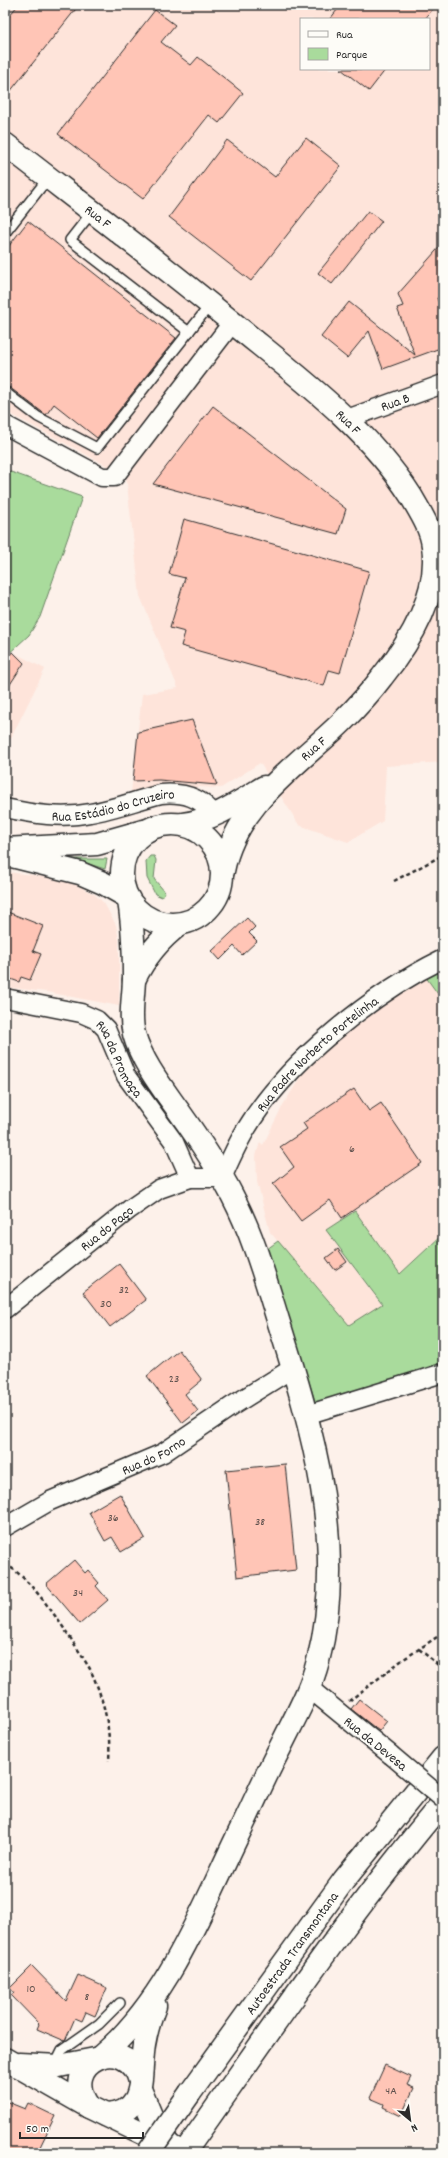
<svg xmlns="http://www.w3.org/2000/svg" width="448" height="2158" font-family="Dekko,sans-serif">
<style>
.built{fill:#fee4da;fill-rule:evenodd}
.green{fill:#a9db9c;stroke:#6a8364}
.building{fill:#ffc5b6;stroke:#2b2b2b}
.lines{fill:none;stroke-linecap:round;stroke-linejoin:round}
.lane-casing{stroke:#2b2b2b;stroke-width:12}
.street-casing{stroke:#2b2b2b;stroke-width:21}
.secondary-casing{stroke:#2b2b2b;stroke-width:25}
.primary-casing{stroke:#2b2b2b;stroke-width:25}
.highway-casing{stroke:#2b2b2b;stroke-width:25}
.path{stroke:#2b2b2b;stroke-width:2.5;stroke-dasharray:4 3;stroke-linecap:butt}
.lane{stroke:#fdfcf7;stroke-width:9}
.street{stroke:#fdfcf7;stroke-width:18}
.secondary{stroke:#fdfcf7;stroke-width:22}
.primary{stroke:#fdfcf7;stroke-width:22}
.highway{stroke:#fdfcf7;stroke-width:22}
.street-bridge-casing{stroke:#2b2b2b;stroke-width:21;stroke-linecap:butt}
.highway-bridge-casing{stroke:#2b2b2b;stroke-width:25;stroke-linecap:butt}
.street-bridge{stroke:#fdfcf7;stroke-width:18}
.highway-bridge{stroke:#fdfcf7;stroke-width:22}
.labels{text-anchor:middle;stroke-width:4;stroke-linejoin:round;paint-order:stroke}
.number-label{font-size:12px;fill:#60524e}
.street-label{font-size:14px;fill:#2b2b2b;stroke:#fdfcf7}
</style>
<rect width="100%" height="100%" fill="#fdf1ea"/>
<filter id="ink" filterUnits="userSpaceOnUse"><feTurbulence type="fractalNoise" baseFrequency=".025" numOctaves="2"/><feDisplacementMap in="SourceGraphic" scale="8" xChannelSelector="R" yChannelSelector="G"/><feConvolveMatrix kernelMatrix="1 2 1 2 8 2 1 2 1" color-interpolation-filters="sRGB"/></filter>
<g filter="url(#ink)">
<!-- built -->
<g class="built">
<path d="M 5,5 L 443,5 L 443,762 L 386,766 L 383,821 L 348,842 L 299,825 L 260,763 L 221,788 L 159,785 L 131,793 L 142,694 L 178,688 L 140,596 L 126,476 L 5,411 ZM 301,19 L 429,19 L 429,69 L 301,69 Z"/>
<path d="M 13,652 L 45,669 L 5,750 L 5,657 Z"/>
<path d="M 5,872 L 33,875 L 72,883 L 94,894 L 104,903 L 116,925 L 119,940 L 119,1006 L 47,992 L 5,987 Z"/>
<path d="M 425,976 L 443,1001 L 443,1234 L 400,1274 L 355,1211 L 326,1230 L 382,1305 L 349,1325 L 270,1232 L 257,1182 L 256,1156 L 260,1142 L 263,1145 L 283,1105 L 307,1067 L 372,1011 Z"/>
</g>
<!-- green -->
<g class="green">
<path d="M 5,470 L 82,497 L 40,617 L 29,635 L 5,657 Z"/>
<path d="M 150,856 L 154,856 L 156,860 L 154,879 L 165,892 L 162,897 L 155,894 L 147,878 L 146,861 Z"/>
<path d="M 73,859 L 107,859 L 105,869 Z"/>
<path d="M 443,966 L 443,1001 L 425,976 Z"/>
<path d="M 355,1211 L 400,1274 L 443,1234 L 443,1364 L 316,1404 L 267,1249 L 278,1241 L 349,1325 L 382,1304 L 326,1230 Z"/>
</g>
<!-- building -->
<g class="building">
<path d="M 18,5 L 79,5 L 5,98 L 5,21 Z"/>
<path d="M 341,5 L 436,5 L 425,19 L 330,19 Z"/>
<path d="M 155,10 L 175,25 L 161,42 L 191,65 L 198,57 L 243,93 L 219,123 L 209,115 L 143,199 L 58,134 Z"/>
<path d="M 341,69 L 386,69 L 369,91 Z"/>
<path d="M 306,138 L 341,166 L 251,281 L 169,217 L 227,140 L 275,177 Z"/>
<path d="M 368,211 L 382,221 L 332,284 L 318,273 Z"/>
<path d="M 28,221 L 176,338 L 97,438 L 54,404 L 46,415 L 5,384 L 5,251 Z"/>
<path d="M 443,243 L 443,297 L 437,298 L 443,314 L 443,347 L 383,369 L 369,331 L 347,358 L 321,337 L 349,302 L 415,355 L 397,308 L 403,306 L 398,294 Z"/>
<path d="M 213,406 L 346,509 L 338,534 L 153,484 Z"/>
<path d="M 184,519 L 369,571 L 340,673 L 329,670 L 324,686 L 181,646 L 185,632 L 170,628 L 185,578 L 169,574 Z"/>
<path d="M 13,652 L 24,663 L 5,692 L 5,657 Z"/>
<path d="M 192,720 L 217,785 L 159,780 L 133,781 L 138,732 Z"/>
<path d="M 5,911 L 43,926 L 33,951 L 41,954 L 30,980 L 21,977 L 19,982 L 5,977 Z"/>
<path d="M 247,918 L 255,927 L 249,933 L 257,941 L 242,955 L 234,946 L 220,960 L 212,951 Z"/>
<path d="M 354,1089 L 369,1111 L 381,1103 L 422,1163 L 342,1218 L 330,1200 L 301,1221 L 273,1184 L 294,1167 L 280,1147 L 307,1129 L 303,1123 Z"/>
<path d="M 338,1249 L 347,1262 L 335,1270 L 326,1258 Z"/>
<path d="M 119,1264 L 146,1300 L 110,1327 L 83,1292 Z"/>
<path d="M 179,1350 L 202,1380 L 185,1394 L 198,1411 L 183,1423 L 147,1376 Z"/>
<path d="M 285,1464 L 296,1570 L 237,1577 L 226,1470 Z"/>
<path d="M 120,1494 L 145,1538 L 121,1552 L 112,1537 L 105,1541 L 89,1512 Z"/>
<path d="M 74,1560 L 85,1573 L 88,1570 L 99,1583 L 96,1586 L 108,1600 L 80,1624 L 46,1584 Z"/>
<path d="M 359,1699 L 387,1721 L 379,1731 L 351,1709 Z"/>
<path d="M 32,1966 L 66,2001 L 78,1975 L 107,1988 L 95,2016 L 86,2012 L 82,2021 L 75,2018 L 65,2041 L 37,2029 L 39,2024 L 11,1995 L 14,1993 L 10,1988 Z"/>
<path d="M 385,2065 L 411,2077 L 407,2085 L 414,2088 L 401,2116 L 383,2107 L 384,2104 L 370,2098 Z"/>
<path d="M 5,2101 L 25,2109 L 28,2103 L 55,2116 L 37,2153 L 5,2153 Z"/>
</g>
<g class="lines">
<defs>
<g id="lane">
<path d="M 92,212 L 70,240 L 189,332"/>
<path d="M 5,233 L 49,177"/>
<path d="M 5,392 L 38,417 L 97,448 L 210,305"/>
<path d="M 59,2066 L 59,2056 L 62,2050 L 99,2024 L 120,2003"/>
</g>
<g id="street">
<path id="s1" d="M 347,419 L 443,384"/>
<path d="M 5,425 L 102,477 L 114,477 L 232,323"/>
<path id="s2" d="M 5,808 C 33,814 62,819 90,813 C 114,809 137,800 161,794 C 183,792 201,797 214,815"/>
<path id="s3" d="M 5,998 L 81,1013 L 97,1020 L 106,1029 L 126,1076 L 174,1142 L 190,1178"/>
<path id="s4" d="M 5,1309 L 130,1209 L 159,1189 L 190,1178 L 222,1178 C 229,1162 236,1146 245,1131 C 285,1063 373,993 443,959"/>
<path d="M 306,1415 L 443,1373"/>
<path id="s5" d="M 5,1527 L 50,1501 L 163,1453 L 232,1406 L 293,1368"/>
<path d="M 309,1688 L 391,1755"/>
</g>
<g id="secondary">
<path id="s6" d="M 5,144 C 81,203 158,261 233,323 C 296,375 366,426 411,496 C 420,512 431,528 433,546 C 440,594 411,641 382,677 C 370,693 356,708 342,722 C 297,766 235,805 223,871"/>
<path d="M 183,824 C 213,820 238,803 264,787"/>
<path d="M 5,2059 L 89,2107"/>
<path d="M 19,2064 L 59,2066 L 95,2059"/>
</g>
<g id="primary">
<circle cx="172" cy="874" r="50"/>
<path d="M 5,849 L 97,844 L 143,831"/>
<path d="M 12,856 L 80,873 L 103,883 L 126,896"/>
<path d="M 134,980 C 145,957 160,939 180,924"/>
<path d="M 100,2057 C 168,2000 201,1911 239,1833 C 253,1805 265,1776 280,1748 C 294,1719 310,1692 318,1661 C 348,1547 312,1428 278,1320 C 265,1278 253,1235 232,1195 C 217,1166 198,1138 178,1110 C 161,1086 142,1062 134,1034 C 129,1015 134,996 134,977 C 134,952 133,926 129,901"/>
<path d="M 140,2081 C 127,2031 56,2062 89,2107 L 184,2153"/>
<path d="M 140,2089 L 155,2125 L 169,2145"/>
<path d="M 106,2115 C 148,2113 139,2075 144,2045 C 146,2032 150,2019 155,2006"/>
</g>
<g id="highway">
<path id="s7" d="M 190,2093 L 344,1880 L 443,1758"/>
<path d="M 184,2153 C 268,2035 349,1913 443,1802"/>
</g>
</defs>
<!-- lane casing -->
<use href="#lane" class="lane-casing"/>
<!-- street casing -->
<use href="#street" class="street-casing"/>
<!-- secondary casing -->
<use href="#secondary" class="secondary-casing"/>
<!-- primary casing -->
<use href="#primary" class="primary-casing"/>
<!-- highway casing -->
<use href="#highway" class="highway-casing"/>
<!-- path -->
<g class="path">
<path d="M 394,881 L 443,855"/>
<path d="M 5,1564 C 34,1579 73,1641 90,1669 C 104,1699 111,1729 109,1761"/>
<path d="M 419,1649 L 443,1669"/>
<path d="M 349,1701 L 401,1661 L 443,1633"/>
</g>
<!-- lane -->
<use href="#lane" class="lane"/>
<!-- street -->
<use href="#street" class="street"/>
<!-- secondary -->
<use href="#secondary" class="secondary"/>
<!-- primary -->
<use href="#primary" class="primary"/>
<!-- highway -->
<use href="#highway" class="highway"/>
<defs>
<path id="street-bridge" d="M 391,1755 L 443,1799"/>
<path id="highway-bridge" d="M 148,2153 L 190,2093"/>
</defs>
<!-- street-bridge casing -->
<use href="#street-bridge" class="street-bridge-casing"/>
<!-- highway-bridge casing -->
<use href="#highway-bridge" class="highway-bridge-casing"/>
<!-- street-bridge -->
<use href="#street-bridge" class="street-bridge"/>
<!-- highway-bridge -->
<use href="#highway-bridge" class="highway-bridge"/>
</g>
</g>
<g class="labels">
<!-- number labels -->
<g class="number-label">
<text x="352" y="1152">6</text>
<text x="124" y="1293">32</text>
<text x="106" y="1307">30</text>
<text x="174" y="1382">23</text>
<text x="113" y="1521">36</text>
<text x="260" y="1525">38</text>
<text x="78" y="1596">34</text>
<text x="31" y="1992">10</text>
<text x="87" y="2000">8</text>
<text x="391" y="2094">4A</text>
</g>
<!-- street labels -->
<g class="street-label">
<text dy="5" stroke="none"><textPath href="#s6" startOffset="118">Rua F</textPath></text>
<text dy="5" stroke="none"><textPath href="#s1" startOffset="51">Rua B</textPath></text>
<text dy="5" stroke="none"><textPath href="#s6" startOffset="442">Rua F</textPath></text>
<text transform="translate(313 748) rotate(-42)" y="5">Rua F</text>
<text dy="5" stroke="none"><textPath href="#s2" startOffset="110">Rua Estádio do Cruzeiro</textPath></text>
<text dy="5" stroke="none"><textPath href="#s4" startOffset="419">Rua Padre Norberto Portelinha</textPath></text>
<text dy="5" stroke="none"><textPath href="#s3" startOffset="140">Rua da Promaça</textPath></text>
<text dy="5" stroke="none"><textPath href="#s4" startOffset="130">Rua do Paço</textPath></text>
<text dy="5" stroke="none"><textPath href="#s5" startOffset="165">Rua do Forno</textPath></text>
<text transform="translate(376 1743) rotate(39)" y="5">Rua da Devesa</text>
<text dy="5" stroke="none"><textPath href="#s7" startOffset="173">Autoestrada Transmontana</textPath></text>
</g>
</g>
<!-- margin -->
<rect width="448" height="2158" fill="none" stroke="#fdfcf7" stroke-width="20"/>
<rect x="10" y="10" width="428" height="2138" fill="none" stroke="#2b2b2b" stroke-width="1.5" filter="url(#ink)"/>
<!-- legend -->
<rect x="300" y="18" width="130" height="52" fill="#fdfcf7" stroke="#a9a8a5"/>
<rect x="308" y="31" width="20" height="6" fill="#fdfcf7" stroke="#a9a8a5"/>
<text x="336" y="38" font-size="12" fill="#2b2b2b">Rua</text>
<rect x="308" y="48" width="20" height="12" fill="#a9db9c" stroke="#a9a8a5"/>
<text x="336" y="58" font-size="12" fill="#2b2b2b">Parque</text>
<!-- north arrow -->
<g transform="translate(410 2120) rotate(151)" stroke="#fdfcf7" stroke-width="3" paint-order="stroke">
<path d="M0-3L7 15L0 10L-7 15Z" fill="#2b2b2b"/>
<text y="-6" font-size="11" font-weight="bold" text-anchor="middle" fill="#2b2b2b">N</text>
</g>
<!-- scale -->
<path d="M20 2132v6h123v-6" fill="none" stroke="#2b2b2b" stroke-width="2"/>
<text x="26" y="2132" font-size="12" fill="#2b2b2b" stroke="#fdfcf7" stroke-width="3" paint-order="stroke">50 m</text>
</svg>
